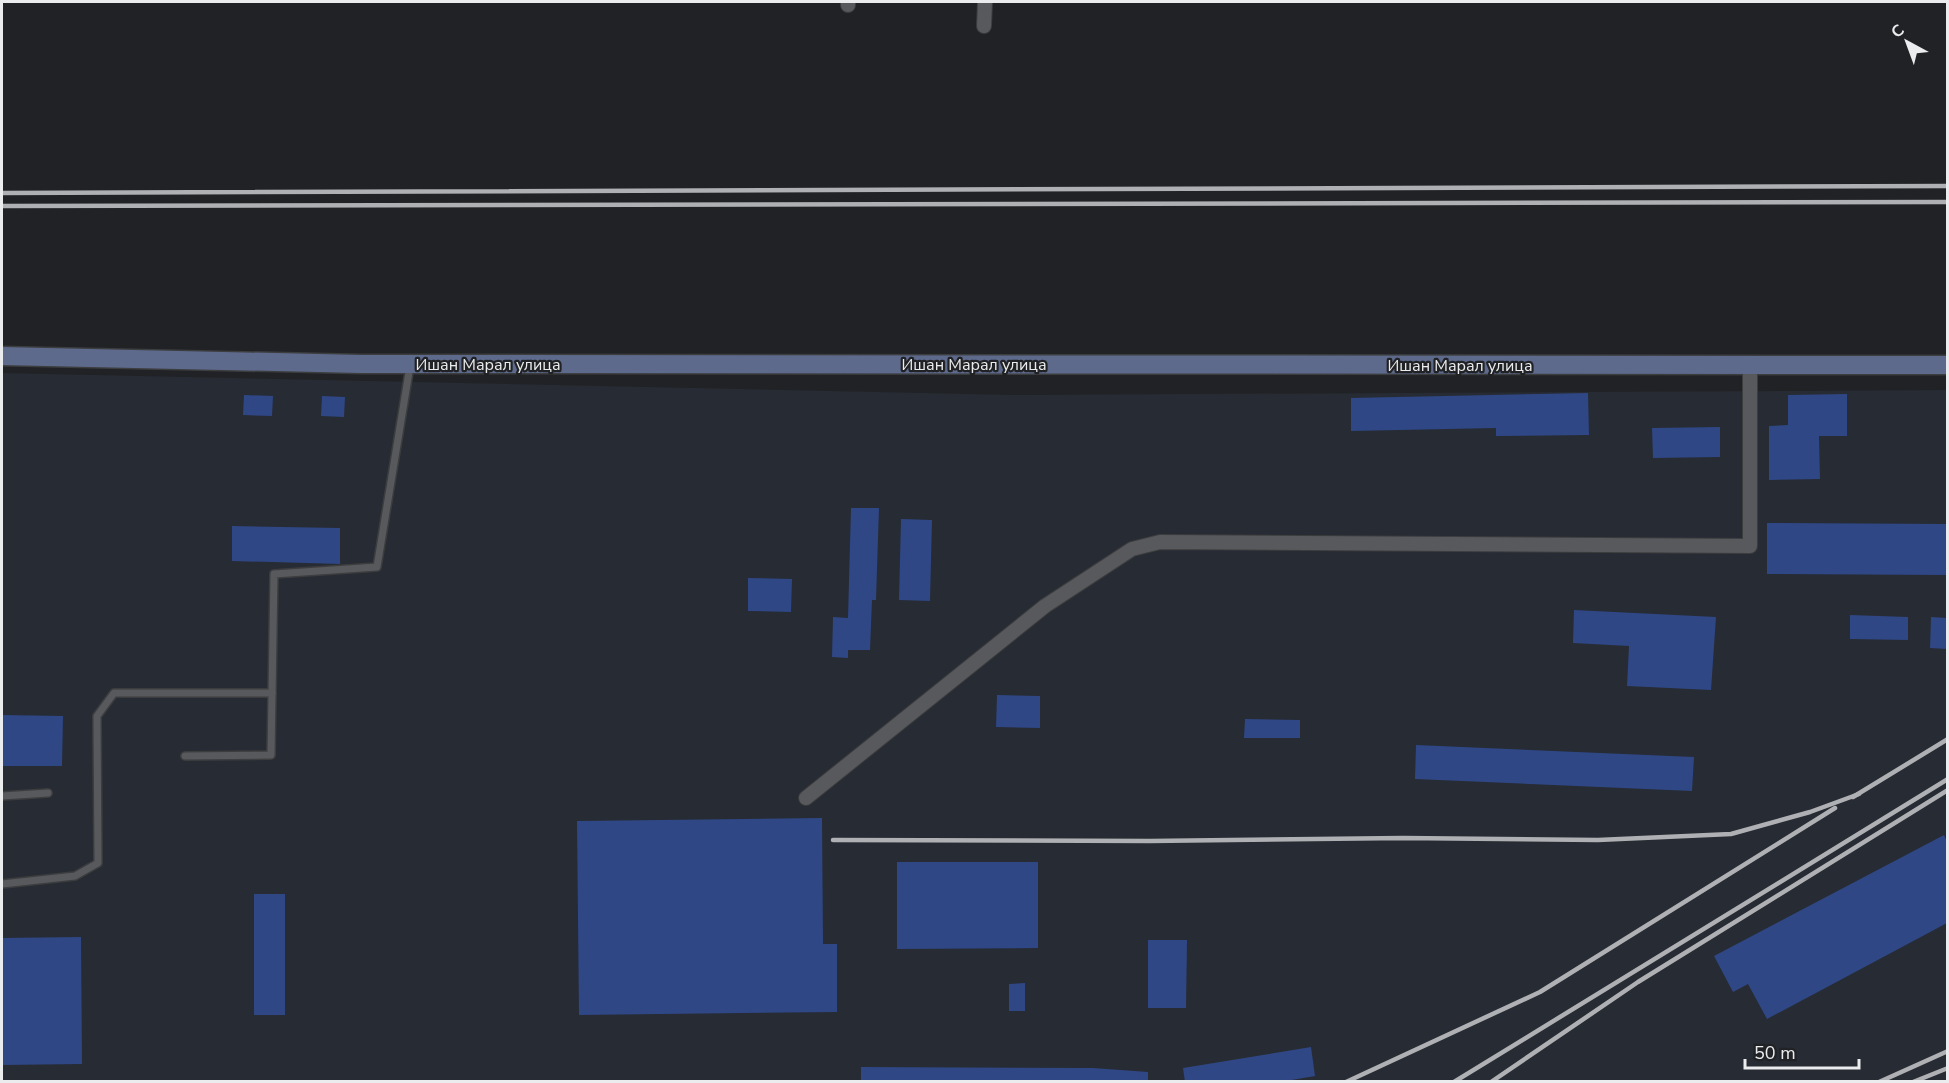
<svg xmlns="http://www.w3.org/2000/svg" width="1949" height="1083" font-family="'Nunito Sans',sans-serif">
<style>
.built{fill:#272b33}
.building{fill:#2f4785}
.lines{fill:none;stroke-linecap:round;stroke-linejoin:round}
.service-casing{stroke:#3c3d3f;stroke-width:10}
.minor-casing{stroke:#3c3d3f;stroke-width:16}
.secondary-casing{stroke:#3c3d3f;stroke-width:21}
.service{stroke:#58595d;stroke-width:7}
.minor{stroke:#58595d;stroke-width:14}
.secondary{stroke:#5d6a8c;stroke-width:18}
.rail{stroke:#afb0b3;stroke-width:4.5}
.labels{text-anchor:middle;stroke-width:4.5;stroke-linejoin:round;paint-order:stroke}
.street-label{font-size:16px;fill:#ebecee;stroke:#212225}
</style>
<rect width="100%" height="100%" fill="#212225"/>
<!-- built -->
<path class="built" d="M 2,373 L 1014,395 L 1947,390 L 1947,1081 L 2,1082 Z"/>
<!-- building -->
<g class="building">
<path d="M 1588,393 L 1589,435 L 1496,436 L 1496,428 L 1351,431 L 1351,398 Z"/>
<path d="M 1847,394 L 1847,436 L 1819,436 L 1820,479 L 1769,480 L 1769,426 L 1788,425 L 1788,395 Z"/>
<path d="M 244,395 L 273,396 L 272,416 L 243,415 Z"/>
<path d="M 322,396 L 345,397 L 344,417 L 321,416 Z"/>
<path d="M 1720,427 L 1720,457 L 1653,458 L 1652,428 Z"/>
<path d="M 851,508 L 879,508 L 876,600 L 872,600 L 870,650 L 848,650 L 848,658 L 832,657 L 833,617 L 848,618 Z"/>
<path d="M 901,519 L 932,520 L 930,601 L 899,600 Z"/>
<path d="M 1767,523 L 1947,524 L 1947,575 L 1767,574 Z"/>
<path d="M 232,526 L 340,528 L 340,564 L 232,561 Z"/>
<path d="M 748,578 L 792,579 L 791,612 L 748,611 Z"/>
<path d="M 1574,610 L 1716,617 L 1711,690 L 1627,686 L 1629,646 L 1573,643 Z"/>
<path d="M 1850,615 L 1908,617 L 1908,640 L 1850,639 Z"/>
<path d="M 1931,617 L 1947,618 L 1947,649 L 1930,648 Z"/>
<path d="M 997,695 L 1040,696 L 1040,728 L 996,727 Z"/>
<path d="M 2,715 L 63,716 L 62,766 L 2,766 Z"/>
<path d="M 1245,719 L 1300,720 L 1300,738 L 1244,738 Z"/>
<path d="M 1416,745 L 1694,757 L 1692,791 L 1415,779 Z"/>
<path d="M 822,818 L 823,944 L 837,944 L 837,1012 L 579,1015 L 577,821 Z"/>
<path d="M 1944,835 L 1947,842 L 1947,923 L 1767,1019 L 1748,984 L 1733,992 L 1714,956 Z"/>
<path d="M 897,862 L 1038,862 L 1038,948 L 897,949 Z"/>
<rect x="254" y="894" width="31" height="121"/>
<path d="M 81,937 L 82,1064 L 2,1065 L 2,938 Z"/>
<path d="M 1148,940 L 1187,940 L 1186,1008 L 1148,1008 Z"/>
<path d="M 1025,983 L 1025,1011 L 1009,1011 L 1009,984 Z"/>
<path d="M 1311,1047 L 1315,1076 L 1280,1082 L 1185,1082 L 1183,1068 Z"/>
<path d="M 861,1067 L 1093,1068 L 1148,1072 L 1148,1082 L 861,1082 Z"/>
</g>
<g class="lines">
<defs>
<g id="service">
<path d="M 185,756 L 271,755 L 274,574 L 377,567 L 410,366"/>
<path d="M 2,796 L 48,793"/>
<path d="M 2,884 L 75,876 L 98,863 L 97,716 L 114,693 L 272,693"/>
</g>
<g id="minor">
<path d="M 848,5 L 848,2"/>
<path d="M 984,26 L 985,2"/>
<path d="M 806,798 L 1045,606 L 1132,549 L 1160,542 L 1750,546 L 1750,365"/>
</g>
<path id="secondary" d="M 2,356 L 361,364 L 1948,365"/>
</defs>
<!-- service casing -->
<use href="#service" class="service-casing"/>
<!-- minor casing -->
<use href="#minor" class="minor-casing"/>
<!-- secondary casing -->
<use href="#secondary" class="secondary-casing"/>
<!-- service -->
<use href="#service" class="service"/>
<!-- minor -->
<use href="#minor" class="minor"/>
<!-- secondary -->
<use href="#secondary" class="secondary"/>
<!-- rail -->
<g class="rail">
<path d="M 2,193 L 1948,186"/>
<path d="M 2,206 L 1948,202"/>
<path d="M 1853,797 L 1948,739"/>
<path d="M 833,840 L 1150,841 L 1403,838 L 1598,840 L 1731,834 L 1810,812 L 1859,794"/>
<path d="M 1346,1082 L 1540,992 L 1835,808"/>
<path d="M 1454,1082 L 1948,779"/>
<path d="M 1491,1082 L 1638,982 L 1948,790"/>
<path d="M 1879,1082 L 1948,1051"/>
<path d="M 1913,1082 L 1948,1068"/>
</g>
</g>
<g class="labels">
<!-- street labels -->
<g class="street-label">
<text x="488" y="370">Ишан Марал улица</text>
<text x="974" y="370">Ишан Марал улица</text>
<text x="1460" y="371">Ишан Марал улица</text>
</g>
</g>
<!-- border -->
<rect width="1949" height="1083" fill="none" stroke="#ebecee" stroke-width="6"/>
<!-- north arrow -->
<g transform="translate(1907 42) rotate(319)" stroke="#212225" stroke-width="4.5" paint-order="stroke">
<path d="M0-4.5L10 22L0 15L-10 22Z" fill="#ebecee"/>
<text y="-9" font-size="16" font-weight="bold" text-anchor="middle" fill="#ebecee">С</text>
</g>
<!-- scale -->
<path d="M1745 1059v9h114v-9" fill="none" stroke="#ebecee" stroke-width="3"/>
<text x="1754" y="1059" font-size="18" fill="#ebecee" stroke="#212225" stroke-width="4.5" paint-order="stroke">50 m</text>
</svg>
